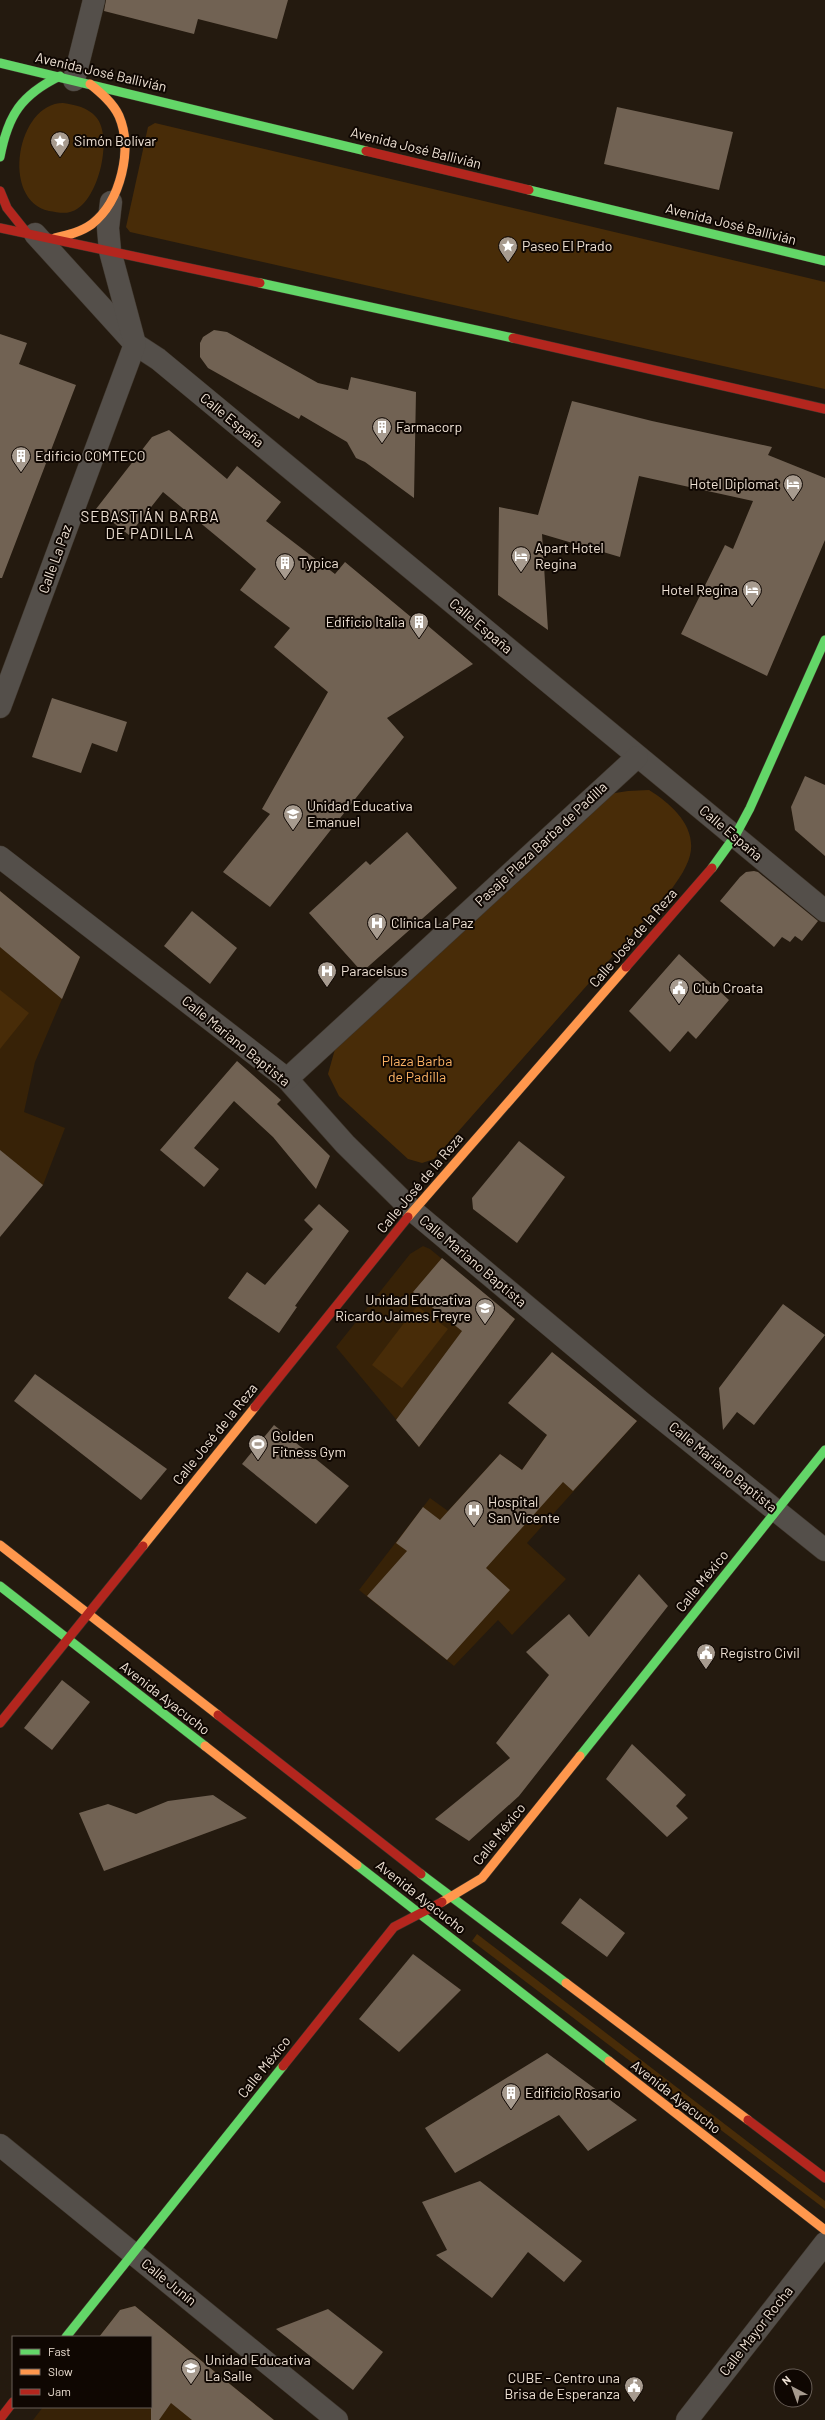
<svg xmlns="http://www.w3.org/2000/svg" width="825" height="2420" font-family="Barlow,sans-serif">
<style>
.built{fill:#372207}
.green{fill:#482c08}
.building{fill:#716253}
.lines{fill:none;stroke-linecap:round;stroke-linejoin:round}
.street-casing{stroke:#3f362c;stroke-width:23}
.fast-casing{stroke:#3f362c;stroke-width:10}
.slow-casing{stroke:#3f362c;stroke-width:10}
.jam-casing{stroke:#3f362c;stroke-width:10}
.street{stroke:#544f4a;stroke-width:22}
.fast{stroke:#63d668;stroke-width:9}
.slow{stroke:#ff974d;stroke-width:9}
.jam{stroke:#b3261e;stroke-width:9}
.labels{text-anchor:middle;stroke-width:4;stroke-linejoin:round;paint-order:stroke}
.street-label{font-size:14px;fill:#eee1d4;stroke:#0f0702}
.poi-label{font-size:14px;fill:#eee1d4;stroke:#0f0702;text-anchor:start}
.park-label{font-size:14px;fill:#fbb365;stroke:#0f0702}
.neighbourhood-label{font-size:15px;letter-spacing:1px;fill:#eee1d4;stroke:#0f0702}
</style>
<rect width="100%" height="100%" fill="#241a0f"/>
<!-- built -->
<g class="built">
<path d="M 0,891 L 80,957 L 35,1062 L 24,1112 L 65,1128 L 43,1185 L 0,1226 Z"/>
<path d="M 423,1246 L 430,1249 L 515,1319 L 419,1447 L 336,1347 L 410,1254 Z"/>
<path d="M 586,1380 L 637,1421 L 527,1543 L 566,1579 L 512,1635 L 498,1620 L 454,1666 L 359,1590 L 430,1498 L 448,1511 L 500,1454 L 522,1470 Z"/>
<path d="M 135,2306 L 274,2420 L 33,2420 L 43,2407 L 151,2407 L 151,2337 L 99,2337 L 120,2310 Z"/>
</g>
<!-- green -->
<g class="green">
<path d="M 63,103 C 76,105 87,107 96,117 C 114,137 98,206 70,212 C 64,214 56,212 49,211 C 0,200 17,103 63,103 Z"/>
<path d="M 155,123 L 825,282 L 825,389 L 130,232 L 126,227 L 148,127 Z"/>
<path d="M 649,790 C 675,806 703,833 686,866 C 682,875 676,882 671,890 L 434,1159 L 422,1163 L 408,1159 L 339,1096 L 328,1074 L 335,1049 L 609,794 L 628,791 Z"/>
<path d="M 0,990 L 29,1013 L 0,1049 Z"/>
<path d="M 417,1306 L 448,1329 L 402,1388 L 372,1365 Z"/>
<path d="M 477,1934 L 825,2201 L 825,2209 L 472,1941 Z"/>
</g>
<!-- building -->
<g class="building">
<path d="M 106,0 L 288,0 L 277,39 L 198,19 L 194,34 L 104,11 Z"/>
<path d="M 617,107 L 733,132 L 719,190 L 604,164 Z"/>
<path d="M 214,330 L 227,332 L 318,383 L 348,390 L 351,377 L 416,392 L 414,498 L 365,462 L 356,458 L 347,442 L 301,415 L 299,419 L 208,368 L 200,357 L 200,343 L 203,337 Z"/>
<path d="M 0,334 L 27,343 L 19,364 L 76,385 L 2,578 L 0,578 Z"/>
<path d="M 572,401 L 652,421 L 772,447 L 768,455 L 825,478 L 825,540 L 767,676 L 681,634 L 725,545 L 733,549 L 753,501 L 639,476 L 620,557 L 542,534 L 548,630 L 498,595 L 499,507 L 538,515 Z"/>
<path d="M 169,430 L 227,479 L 237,466 L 281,502 L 266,521 L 335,574 L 345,562 L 411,617 L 414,614 L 473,664 L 387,718 L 404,737 L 270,907 L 223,872 L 270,814 L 262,809 L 328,692 L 274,647 L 290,628 L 240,590 L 256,569 L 163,492 L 129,535 L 96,509 L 152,437 Z"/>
<path d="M 52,698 L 127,722 L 117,752 L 92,743 L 81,773 L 32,757 Z"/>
<path d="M 805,776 L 825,785 L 825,856 L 795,830 L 791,807 Z"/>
<path d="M 407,832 L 457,888 L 362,972 L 309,913 L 366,861 L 370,865 Z"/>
<path d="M 754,871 L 758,872 L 818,921 L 802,941 L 795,936 L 790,942 L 782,937 L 774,947 L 720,901 L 740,877 L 746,872 Z"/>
<path d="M 0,891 L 80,957 L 62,999 L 0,947 Z"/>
<path d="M 192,911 L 237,948 L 210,984 L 164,946 Z"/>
<path d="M 679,954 L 729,1000 L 696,1039 L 688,1031 L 670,1052 L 629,1011 Z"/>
<path d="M 237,1061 L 281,1100 L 277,1104 L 330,1156 L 316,1189 L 273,1137 L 234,1101 L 194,1148 L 219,1169 L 204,1187 L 160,1150 Z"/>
<path d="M 519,1141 L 565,1177 L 517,1243 L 473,1209 L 472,1198 Z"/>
<path d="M 0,1150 L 43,1185 L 0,1237 Z"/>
<path d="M 319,1204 L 349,1231 L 295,1306 L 297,1307 L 279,1333 L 228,1298 L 247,1272 L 265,1285 L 313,1229 L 304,1220 Z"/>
<path d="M 442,1258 L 515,1319 L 419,1447 L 396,1420 L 462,1331 L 413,1292 Z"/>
<path d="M 783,1304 L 825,1335 L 754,1425 L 737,1412 L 723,1430 L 719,1388 Z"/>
<path d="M 552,1352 L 637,1421 L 573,1491 L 563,1482 L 486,1568 L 510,1590 L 447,1660 L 367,1596 L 407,1551 L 396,1543 L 423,1507 L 440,1520 L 500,1454 L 522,1470 L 547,1435 L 508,1403 Z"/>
<path d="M 35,1374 L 167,1469 L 141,1500 L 14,1401 Z"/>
<path d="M 274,1425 L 349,1486 L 316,1524 L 242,1464 Z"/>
<path d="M 639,1574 L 668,1606 L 519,1796 L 469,1841 L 435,1819 L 510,1758 L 496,1743 L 549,1675 L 526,1652 L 569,1614 L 589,1637 Z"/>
<path d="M 62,1680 L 90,1702 L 52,1750 L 24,1728 Z"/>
<path d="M 632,1744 L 686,1795 L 676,1806 L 688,1818 L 667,1837 L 606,1779 Z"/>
<path d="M 213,1795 L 247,1818 L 104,1871 L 79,1813 L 108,1804 L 136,1814 L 168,1801 Z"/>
<path d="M 580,1898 L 625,1933 L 607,1957 L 561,1923 Z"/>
<path d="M 413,1954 L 461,1990 L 399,2052 L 359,2019 Z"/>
<path d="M 547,2053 L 637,2120 L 588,2151 L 559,2115 L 455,2173 L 425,2128 Z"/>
<path d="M 480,2181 L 582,2261 L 564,2282 L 528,2252 L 492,2298 L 436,2255 L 447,2250 L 422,2202 Z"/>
<path d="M 135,2306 L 204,2363 L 274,2420 L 192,2420 L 171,2403 L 159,2420 L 151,2420 L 151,2337 L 99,2337 L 120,2310 Z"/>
<path d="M 328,2309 L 383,2352 L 353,2390 L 276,2329 Z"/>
</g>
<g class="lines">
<defs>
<g id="street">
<path d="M 74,80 L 94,0"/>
<path d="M 35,234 L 135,344 L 158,359 L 825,911"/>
<path d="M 0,707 L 135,344 L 110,251 L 108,228 L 111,202"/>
<path d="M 0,857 L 287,1079 L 345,1144 L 413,1211 L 641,1402 L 825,1550"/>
<path d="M 287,1079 L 637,757"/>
<path d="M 0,2145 L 337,2420"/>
<path d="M 687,2420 L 825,2243"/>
</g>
<g id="fast">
<path d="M 0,63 L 366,151"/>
<path d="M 0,157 C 8,115 21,95 60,76"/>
<path d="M 529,190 L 825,261"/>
<path d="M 260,283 L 513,338"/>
<path d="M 712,868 L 735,836 L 750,808 L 825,640"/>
<path d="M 0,1586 L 205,1746"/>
<path d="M 580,1756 L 825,1450"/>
<path d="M 357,1865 L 609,2061"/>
<path d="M 421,1874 L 566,1983"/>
<path d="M 66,2337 L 283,2066"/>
</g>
<g id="slow">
<path d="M 55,238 C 68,235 81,232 92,224 C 121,201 133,149 119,116 C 113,103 101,93 90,84"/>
<path d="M 408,1217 L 626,967"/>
<path d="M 0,1545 L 218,1715"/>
<path d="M 143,1546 L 255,1407"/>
<path d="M 205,1746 L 357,1865"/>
<path d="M 442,1902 L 482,1878 L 580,1756"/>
<path d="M 566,1983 L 748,2120"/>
<path d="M 609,2061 L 825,2230"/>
</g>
<g id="jam">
<path d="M 366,151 L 529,190"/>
<path d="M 0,191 L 7,208 L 27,233"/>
<path d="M 0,228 L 260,283"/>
<path d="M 513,338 L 825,409"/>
<path d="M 626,967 L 712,868"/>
<path d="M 255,1407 L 408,1217"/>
<path d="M 218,1715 L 421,1874"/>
<path d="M 0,1723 L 143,1546"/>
<path d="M 283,2066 L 394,1927 L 442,1902"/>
<path d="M 748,2120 L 825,2178"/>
<path d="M 0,2419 L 13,2402"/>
</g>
</defs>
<!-- street casing -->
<use href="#street" class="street-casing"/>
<!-- fast casing -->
<use href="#fast" class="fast-casing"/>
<!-- slow casing -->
<use href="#slow" class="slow-casing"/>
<!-- jam casing -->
<use href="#jam" class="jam-casing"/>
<!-- street -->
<use href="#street" class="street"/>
<!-- fast -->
<use href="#fast" class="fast"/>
<!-- slow -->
<use href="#slow" class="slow"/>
<!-- jam -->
<use href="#jam" class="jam"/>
</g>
<!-- icons -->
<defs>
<symbol id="sight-pin" viewBox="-11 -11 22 30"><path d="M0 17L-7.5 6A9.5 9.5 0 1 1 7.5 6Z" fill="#a79b8f" stroke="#0f0702"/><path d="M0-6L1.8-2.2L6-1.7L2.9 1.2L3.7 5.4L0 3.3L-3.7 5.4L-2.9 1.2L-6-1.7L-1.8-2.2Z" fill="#fff"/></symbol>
<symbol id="building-pin" viewBox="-11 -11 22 30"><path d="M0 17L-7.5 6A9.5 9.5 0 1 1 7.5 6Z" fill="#a79b8f" stroke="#0f0702"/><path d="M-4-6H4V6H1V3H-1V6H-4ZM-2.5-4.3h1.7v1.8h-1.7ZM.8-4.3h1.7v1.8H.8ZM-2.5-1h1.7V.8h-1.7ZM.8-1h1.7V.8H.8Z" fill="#fff"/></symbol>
<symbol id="hotel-pin" viewBox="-11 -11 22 30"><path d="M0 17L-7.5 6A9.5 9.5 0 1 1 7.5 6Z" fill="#a79b8f" stroke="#0f0702"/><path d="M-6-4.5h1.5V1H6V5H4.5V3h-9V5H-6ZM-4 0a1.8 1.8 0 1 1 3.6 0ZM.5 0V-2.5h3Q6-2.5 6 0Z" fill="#fff"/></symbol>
<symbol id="school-pin" viewBox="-11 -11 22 30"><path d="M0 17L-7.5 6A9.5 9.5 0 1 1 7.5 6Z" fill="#a79b8f" stroke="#0f0702"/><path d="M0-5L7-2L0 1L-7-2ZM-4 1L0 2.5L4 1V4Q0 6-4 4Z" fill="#fff"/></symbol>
<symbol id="hospital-pin" viewBox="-11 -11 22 30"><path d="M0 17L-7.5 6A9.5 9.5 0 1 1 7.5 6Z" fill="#a79b8f" stroke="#0f0702"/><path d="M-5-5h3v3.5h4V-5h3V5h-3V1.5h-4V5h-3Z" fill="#fff"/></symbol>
<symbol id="civic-pin" viewBox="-11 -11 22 30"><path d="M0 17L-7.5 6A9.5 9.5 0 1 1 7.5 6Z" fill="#a79b8f" stroke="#0f0702"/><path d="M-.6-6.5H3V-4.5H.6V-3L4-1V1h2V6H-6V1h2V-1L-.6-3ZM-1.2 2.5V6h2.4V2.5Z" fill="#fff"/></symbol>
<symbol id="stadium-pin" viewBox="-11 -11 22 30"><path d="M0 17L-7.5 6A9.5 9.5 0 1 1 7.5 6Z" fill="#a79b8f" stroke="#0f0702"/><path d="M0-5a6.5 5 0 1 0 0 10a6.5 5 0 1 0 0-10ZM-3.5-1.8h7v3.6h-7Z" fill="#fff"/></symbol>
</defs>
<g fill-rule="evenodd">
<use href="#sight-pin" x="49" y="130" width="22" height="30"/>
<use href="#sight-pin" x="497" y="235" width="22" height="30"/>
<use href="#building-pin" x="371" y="416" width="22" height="30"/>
<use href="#building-pin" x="10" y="445" width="22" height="30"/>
<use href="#hotel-pin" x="782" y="473" width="22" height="30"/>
<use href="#hotel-pin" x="510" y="545" width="22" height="30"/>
<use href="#building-pin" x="274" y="552" width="22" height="30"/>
<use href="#hotel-pin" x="741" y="579" width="22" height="30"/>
<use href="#building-pin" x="408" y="611" width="22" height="30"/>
<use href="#school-pin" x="282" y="803" width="22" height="30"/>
<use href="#hospital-pin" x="366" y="912" width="22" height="30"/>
<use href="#hospital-pin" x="316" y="960" width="22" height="30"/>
<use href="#civic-pin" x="668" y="977" width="22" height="30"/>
<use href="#school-pin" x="474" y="1297" width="22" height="30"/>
<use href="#stadium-pin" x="247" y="1433" width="22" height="30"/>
<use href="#hospital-pin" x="463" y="1499" width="22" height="30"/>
<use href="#civic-pin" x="695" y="1642" width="22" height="30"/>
<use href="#building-pin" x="500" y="2082" width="22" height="30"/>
<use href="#school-pin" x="180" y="2357" width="22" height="30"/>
<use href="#civic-pin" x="623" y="2375" width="22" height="30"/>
</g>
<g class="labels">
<!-- street labels -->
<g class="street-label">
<text transform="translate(101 72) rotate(13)" y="5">Avenida José Ballivián</text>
<text transform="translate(416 148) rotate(14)" y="5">Avenida José Ballivián</text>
<text transform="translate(731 224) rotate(14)" y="5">Avenida José Ballivián</text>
<text transform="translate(232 420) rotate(39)" y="5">Calle España</text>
<text transform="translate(55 559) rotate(-70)" y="5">Calle La Paz</text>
<text transform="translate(481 626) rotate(40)" y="5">Calle España</text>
<text transform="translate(731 833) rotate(40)" y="5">Calle España</text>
<text transform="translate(541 844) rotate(-43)" y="5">Pasaje Plaza Barba de Padilla</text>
<text transform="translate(633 938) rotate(-49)" y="5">Calle José de la Reza</text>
<text transform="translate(236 1041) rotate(39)" y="5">Calle Mariano Baptista</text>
<text transform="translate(420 1183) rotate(-50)" y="5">Calle José de la Reza</text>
<text transform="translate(473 1261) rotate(40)" y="5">Calle Mariano Baptista</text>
<text transform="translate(215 1434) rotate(-51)" y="5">Calle José de la Reza</text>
<text transform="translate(723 1467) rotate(39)" y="5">Calle Mariano Baptista</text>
<text transform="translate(702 1581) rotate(-51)" y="5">Calle México</text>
<text transform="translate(165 1698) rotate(38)" y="5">Avenida Ayacucho</text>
<text transform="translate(499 1834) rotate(-51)" y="5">Calle México</text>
<text transform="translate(421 1897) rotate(38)" y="5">Avenida Ayacucho</text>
<text transform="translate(264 2067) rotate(-51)" y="5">Calle México</text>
<text transform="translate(676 2097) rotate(38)" y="5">Avenida Ayacucho</text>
<text transform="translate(169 2282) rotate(39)" y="5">Calle Junín</text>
<text transform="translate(756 2331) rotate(-52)" y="5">Calle Mayor Rocha</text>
</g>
<!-- poi labels -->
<g class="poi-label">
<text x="74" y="146">Simón Bolívar</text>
<text x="522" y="251">Paseo El Prado</text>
<text x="396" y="432">Farmacorp</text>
<text x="35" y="461">Edificio COMTECO</text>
<text x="779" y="489" text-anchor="end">Hotel Diplomat</text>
<text x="535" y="553">Apart Hotel<tspan x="535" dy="16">Regina</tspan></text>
<text x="299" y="568">Typica</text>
<text x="738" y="595" text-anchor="end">Hotel Regina</text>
<text x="405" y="627" text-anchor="end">Edificio Italia</text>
<text x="307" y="811">Unidad Educativa<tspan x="307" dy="16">Emanuel</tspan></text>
<text x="391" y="928">Clínica La Paz</text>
<text x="341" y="976">Paracelsus</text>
<text x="693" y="993">Club Croata</text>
<text x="471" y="1305" text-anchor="end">Unidad Educativa<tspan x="471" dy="16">Ricardo Jaimes Freyre</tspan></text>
<text x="272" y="1441">Golden<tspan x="272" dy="16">Fitness Gym</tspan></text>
<text x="488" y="1507">Hospital<tspan x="488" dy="16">San Vicente</tspan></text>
<text x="720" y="1658">Registro Civil</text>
<text x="525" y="2098">Edificio Rosario</text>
<text x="205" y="2365">Unidad Educativa<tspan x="205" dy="16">La Salle</tspan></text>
<text x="620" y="2383" text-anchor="end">CUBE - Centro una<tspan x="620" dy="16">Brisa de Esperanza</tspan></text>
</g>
<!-- park labels -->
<g class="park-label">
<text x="417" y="1066">Plaza Barba<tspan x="417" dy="16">de Padilla</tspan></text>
</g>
<!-- neighbourhood labels -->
<g class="neighbourhood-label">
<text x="150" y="522">SEBASTIÁN BARBA<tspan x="150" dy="17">DE PADILLA</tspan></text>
</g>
</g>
<!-- legend -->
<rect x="12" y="2336" width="140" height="72" fill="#0f0702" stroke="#685e56"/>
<rect x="20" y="2349" width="20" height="6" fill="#63d668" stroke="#685e56"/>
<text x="48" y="2356" font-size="12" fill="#eee1d4">Fast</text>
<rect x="20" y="2369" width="20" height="6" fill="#ff974d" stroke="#685e56"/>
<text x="48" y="2376" font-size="12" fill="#eee1d4">Slow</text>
<rect x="20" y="2389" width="20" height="6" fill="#b3261e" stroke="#685e56"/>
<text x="48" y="2396" font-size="12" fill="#eee1d4">Jam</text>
<!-- north arrow -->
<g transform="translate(793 2388) rotate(319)"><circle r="19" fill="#0f0702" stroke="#685e56"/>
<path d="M0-3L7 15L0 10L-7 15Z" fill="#a79b8f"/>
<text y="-6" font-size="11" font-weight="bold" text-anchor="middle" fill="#eee1d4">N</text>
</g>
</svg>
